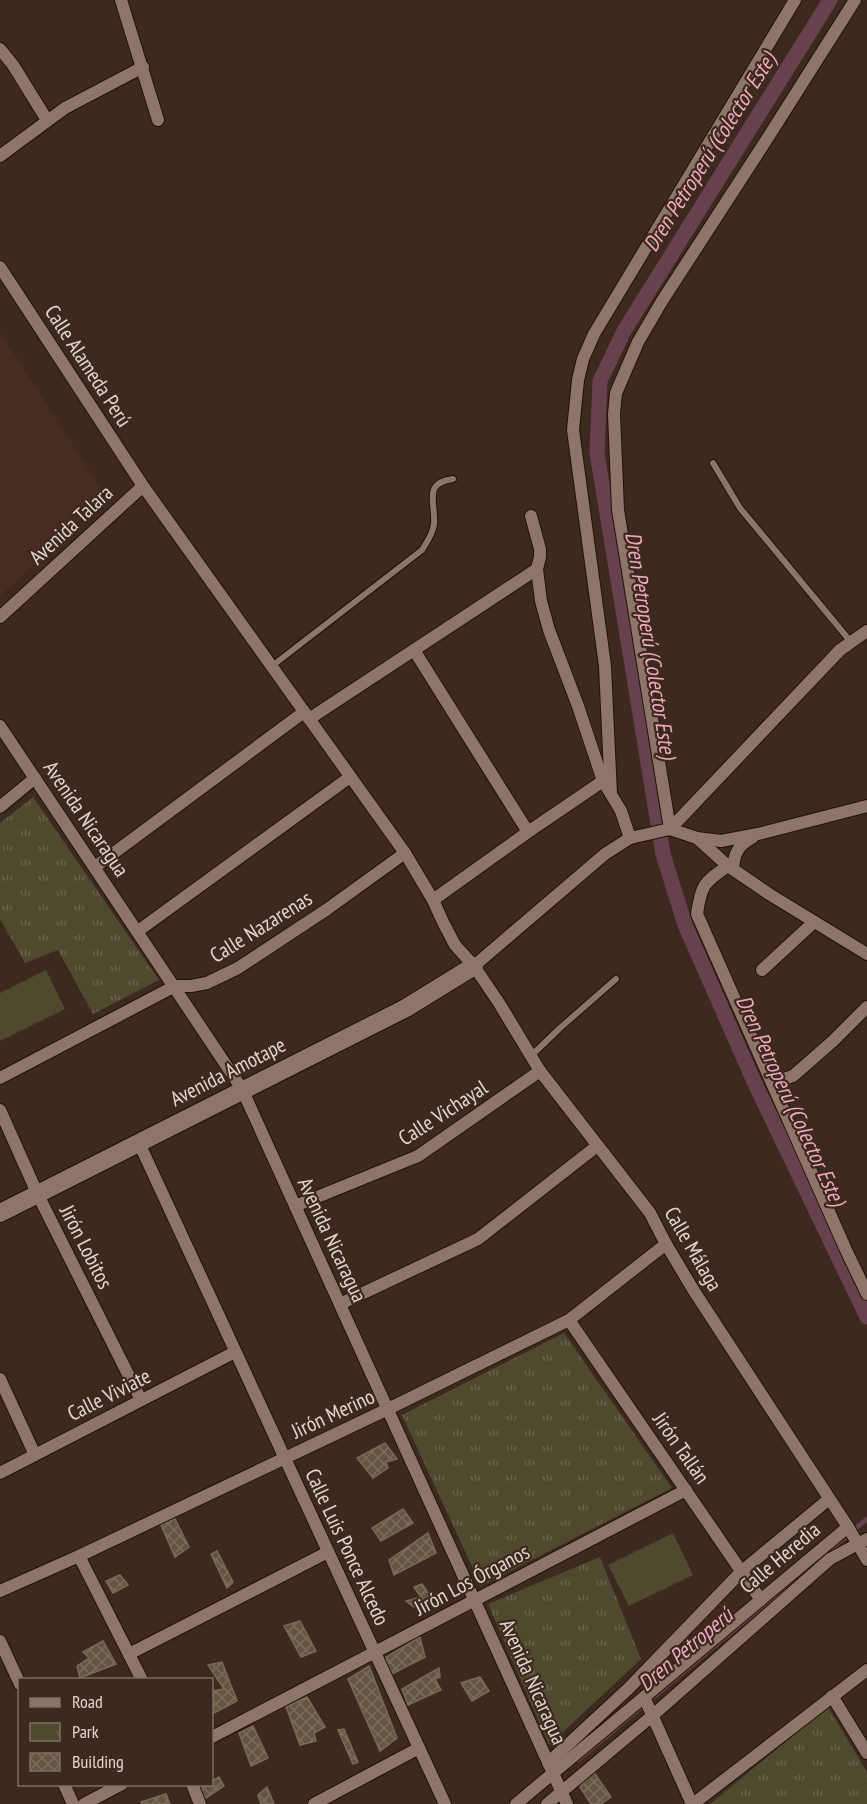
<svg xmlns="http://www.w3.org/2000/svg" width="867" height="1804" font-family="'PT Sans Narrow',sans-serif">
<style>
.built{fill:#472d1f}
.grass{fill:#4f4a2e}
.park{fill:url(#park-tufts)}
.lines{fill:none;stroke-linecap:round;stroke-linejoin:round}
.stream{stroke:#67424e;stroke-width:4.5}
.canal{stroke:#67424e;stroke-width:15}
.building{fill:url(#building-cross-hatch);stroke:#796a56;stroke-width:1.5}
.lane-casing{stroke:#231108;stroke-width:8}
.street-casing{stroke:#231108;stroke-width:14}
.secondary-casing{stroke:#231108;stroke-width:20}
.lane{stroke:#8d7669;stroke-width:6}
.street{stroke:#8d7669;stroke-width:12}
.secondary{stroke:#8d7669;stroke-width:18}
.labels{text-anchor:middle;stroke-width:4.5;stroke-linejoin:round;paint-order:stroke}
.street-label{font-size:21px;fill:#e2d5ce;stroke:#3d291f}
.water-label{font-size:22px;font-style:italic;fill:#eeaabe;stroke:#3d291f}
</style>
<defs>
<pattern id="park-tufts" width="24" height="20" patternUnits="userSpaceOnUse" patternTransform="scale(1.5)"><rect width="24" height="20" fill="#4f4a2e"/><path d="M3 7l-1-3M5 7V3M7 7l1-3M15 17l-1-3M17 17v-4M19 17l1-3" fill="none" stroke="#68634b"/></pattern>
<pattern id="building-cross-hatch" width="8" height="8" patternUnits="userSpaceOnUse" patternTransform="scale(1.5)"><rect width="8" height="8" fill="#645542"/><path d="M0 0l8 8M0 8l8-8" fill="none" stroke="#7a6d5c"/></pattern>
</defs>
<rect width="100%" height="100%" fill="#3d291f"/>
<!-- built -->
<path class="built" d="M 0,332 L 105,495 L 0,596 Z"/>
<!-- grass -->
<g class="grass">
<path d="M 46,970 L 65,1009 L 0,1041 L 0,993 Z"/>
<path d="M 673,1533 L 693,1575 L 629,1606 L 608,1565 Z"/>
</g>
<!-- park -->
<g class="park">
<path d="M 33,797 L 159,980 L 93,1014 L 58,950 L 25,963 L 0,919 L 0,823 Z"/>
<path d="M 564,1333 L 672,1488 L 481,1586 L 402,1415 Z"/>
<path d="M 600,1557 L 641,1659 L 549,1745 L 488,1604 Z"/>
<path d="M 828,1707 L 867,1772 L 867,1804 L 710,1804 Z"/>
</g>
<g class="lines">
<!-- stream -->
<path class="stream" d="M 578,1760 L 867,1519"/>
<!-- canal -->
<path class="canal" d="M 830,0 L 624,331 L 600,381 L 597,453 L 663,854 L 685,925 L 756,1086 L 867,1317"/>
</g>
<!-- building -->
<g class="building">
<path d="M 385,1443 L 397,1459 L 386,1462 L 388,1468 L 373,1478 L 357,1458 Z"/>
<path d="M 403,1509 L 413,1523 L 381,1541 L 372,1528 Z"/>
<path d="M 174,1517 L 189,1547 L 175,1557 L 161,1525 Z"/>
<path d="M 428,1533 L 436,1553 L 394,1575 L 389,1560 Z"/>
<path d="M 217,1551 L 233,1582 L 227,1588 L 211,1554 Z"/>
<path d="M 120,1575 L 128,1585 L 113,1593 L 106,1581 Z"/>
<path d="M 422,1584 L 435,1603 L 418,1610 L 406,1601 L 421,1597 L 414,1587 Z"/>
<path d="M 300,1621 L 316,1651 L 301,1657 L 284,1626 Z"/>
<path d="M 420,1637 L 425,1657 L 390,1675 L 386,1657 Z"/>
<path d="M 103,1641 L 116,1664 L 80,1678 L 77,1666 L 89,1658 L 83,1652 Z"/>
<path d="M 222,1662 L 237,1701 L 212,1714 L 212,1691 L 224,1689 L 208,1665 Z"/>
<path d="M 369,1666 L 397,1738 L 380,1751 L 348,1679 Z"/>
<path d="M 439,1668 L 440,1677 L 435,1679 L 441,1690 L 408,1705 L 402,1689 Z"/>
<path d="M 480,1677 L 489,1691 L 472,1701 L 461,1683 Z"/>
<path d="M 307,1697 L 325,1727 L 314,1733 L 316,1741 L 300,1745 L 286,1707 Z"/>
<path d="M 253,1726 L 268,1758 L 251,1766 L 239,1733 Z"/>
<path d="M 344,1729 L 358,1762 L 353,1764 L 338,1730 Z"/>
<path d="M 593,1771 L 611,1797 L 601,1804 L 591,1804 L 580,1787 Z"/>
<path d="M 219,1777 L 224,1786 L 206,1798 L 198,1789 L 206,1784 L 212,1784 L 212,1781 Z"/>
<path d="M 267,1787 L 274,1804 L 261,1804 L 258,1795 Z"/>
<path d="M 166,1794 L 170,1804 L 142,1804 L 141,1802 Z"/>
</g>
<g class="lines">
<defs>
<g id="lane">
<path d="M 713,463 L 740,508 L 851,642"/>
<path d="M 272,666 L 422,550 C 427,542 433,534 434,524 C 436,503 422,483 453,479"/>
<path d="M 532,1055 L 560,1028 L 616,979"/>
</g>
<g id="street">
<path d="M 121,0 L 158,120"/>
<path d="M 0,49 L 13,65 L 47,120"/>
<path d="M 0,156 L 65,108 L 143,67"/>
<path d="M 0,267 L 143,486 L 405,853 L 433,900 L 443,922 L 455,945 L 474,966 L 499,1003 L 540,1071 L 650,1213 L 666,1244 L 694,1291 L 848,1527 L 867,1560"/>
<path d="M 531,516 L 540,549 L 540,557 L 537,569 L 541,601 L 549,630 L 578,706 L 603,781 L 621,811 L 630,838"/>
<path d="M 0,617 L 143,486"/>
<path d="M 414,650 L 528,832"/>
<path d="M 309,719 L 537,569"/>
<path d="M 0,726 L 242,1089 L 567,1804"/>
<path d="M 611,794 L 605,666 L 573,430 L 578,380 L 583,359 L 594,334 L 795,0"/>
<path d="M 0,807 L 35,778"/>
<path d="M 670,829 L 618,510 L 614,414 L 616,393 L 638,342 L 662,301 L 767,139 L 855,0"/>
<path d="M 670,829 L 840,650 L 867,631"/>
<path d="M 697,838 L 721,841 L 758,834 L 867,806"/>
<path d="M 728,866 C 704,882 701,885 697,914 L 846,1250 L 867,1294"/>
<path d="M 95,867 L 304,712"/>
<path d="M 733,869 C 734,854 738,845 752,838"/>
<path d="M 433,900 L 528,832 L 603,781"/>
<path d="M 138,931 L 350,777"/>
<path d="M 474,966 L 605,854 L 630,838 L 670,829 L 697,838 L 728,866 L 769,894 L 867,954"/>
<path d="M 762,970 L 814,922"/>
<path d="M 0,1078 L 175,986 L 191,986 L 207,983 L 238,968 L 326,910 L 405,853"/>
<path d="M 772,1083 L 793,1076 L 833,1041 L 867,1007"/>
<path d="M 0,1110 L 38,1195 L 141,1400"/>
<path d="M 139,1143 L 445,1804"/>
<path d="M 295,1206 L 418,1156 L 540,1071"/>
<path d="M 340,1304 L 478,1239 L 597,1146"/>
<path d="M 569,1320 L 761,1600"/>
<path d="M 0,1379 L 35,1455"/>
<path d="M 0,1473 L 235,1352"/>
<path d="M 79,1556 L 142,1680"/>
<path d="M 0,1591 L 79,1556 L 388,1409 L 569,1320 L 666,1244"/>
<path d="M 0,1641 L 20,1684"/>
<path d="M 129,1654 L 328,1552"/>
<path d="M 832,1696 L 867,1753"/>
<path d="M 644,1697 L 692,1804"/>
<path d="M 212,1737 L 686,1490"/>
<path d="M 548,1763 L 628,1689 L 742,1571 L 829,1499"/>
<path d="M 64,1784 L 73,1804"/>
<path d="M 192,1784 L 200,1804"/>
<path d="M 84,1804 L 122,1784"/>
<path d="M 314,1804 L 419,1748"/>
<path d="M 516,1804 L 848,1527"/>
<path d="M 547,1804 L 652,1716 L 830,1559 L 867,1539"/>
<path d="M 693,1804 L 867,1670"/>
</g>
<path id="secondary" d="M 0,1213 L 406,1008 L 474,966"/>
</defs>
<!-- lane casing -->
<use href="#lane" class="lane-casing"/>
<!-- street casing -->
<use href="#street" class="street-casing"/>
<!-- secondary casing -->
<use href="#secondary" class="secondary-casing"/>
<!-- lane -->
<use href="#lane" class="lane"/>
<!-- street -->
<use href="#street" class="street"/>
<!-- secondary -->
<use href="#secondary" class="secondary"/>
</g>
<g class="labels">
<!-- street labels -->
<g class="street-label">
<text transform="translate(88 366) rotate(57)" y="7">Calle Alameda Perú</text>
<text transform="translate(71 525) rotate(-43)" y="7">Avenida Talara</text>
<text transform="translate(86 819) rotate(56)" y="7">Avenida Nicaragua</text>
<text transform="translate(261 927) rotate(-32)" y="7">Calle Nazarenas</text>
<text transform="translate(228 1072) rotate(-27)" y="7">Avenida Amotape</text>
<text transform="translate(443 1113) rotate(-33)" y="7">Calle Vichayal</text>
<text transform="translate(332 1240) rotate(65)" y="7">Avenida Nicaragua</text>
<text transform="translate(86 1247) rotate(63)" y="7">Jirón Lobitos</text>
<text transform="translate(693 1249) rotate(60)" y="7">Calle Málaga</text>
<text transform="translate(109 1395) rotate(-27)" y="7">Calle Viviate</text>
<text transform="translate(333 1414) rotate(-25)" y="7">Jirón Merino</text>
<text transform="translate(681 1448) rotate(55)" y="7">Jirón Tallán</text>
<text transform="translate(347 1547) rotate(65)" y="7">Calle Luis Ponce Alcedo</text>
<text transform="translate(780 1558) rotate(-40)" y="7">Calle Heredia</text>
<text transform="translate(472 1580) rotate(-28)" y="7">Jirón Los Órganos</text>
<text transform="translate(533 1682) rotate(66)" y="7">Avenida Nicaragua</text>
</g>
<!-- water labels -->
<g class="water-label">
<text transform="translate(709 152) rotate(-58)" y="8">Dren Petroperú (Colector Este)</text>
<text transform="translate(651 645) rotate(81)" y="8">Dren Petroperú (Colector Este)</text>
<text transform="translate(791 1100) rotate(65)" y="8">Dren Petroperú (Colector Este)</text>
<text transform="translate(685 1649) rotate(-40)" y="8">Dren Petroperú</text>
</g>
</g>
<!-- legend -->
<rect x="18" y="1678" width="195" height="108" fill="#3d291f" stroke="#7f6e65" stroke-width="1.5"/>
<rect x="30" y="1698" width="30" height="9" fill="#8d7669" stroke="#7f6e65" stroke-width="1.5"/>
<text x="72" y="1708" font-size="18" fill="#e2d5ce">Road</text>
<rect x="30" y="1723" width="30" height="18" fill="url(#park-tufts)" stroke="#7f6e65" stroke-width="1.5"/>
<text x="72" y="1738" font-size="18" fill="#e2d5ce">Park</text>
<rect x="30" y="1753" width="30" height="18" fill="url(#building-cross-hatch)" stroke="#7f6e65" stroke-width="1.5"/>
<text x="72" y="1768" font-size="18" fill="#e2d5ce">Building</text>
</svg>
